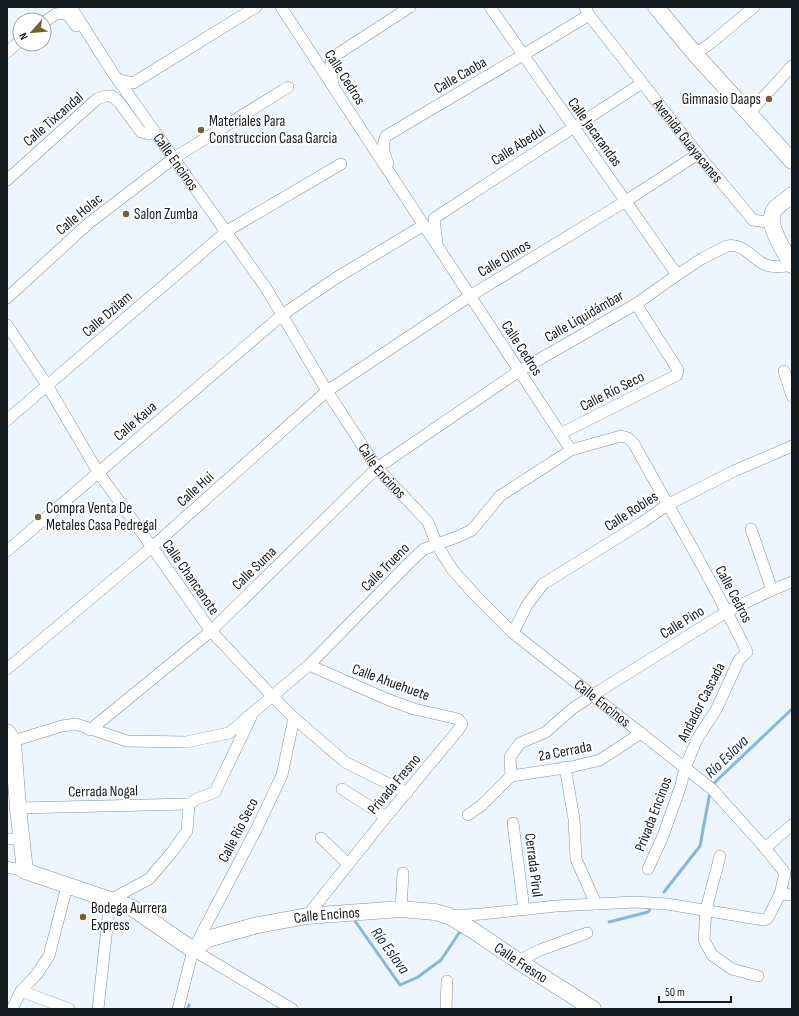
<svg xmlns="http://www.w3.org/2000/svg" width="799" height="1016" font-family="'Sofia Sans Condensed',sans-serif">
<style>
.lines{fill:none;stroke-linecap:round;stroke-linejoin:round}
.stream{stroke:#89b5df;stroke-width:3}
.street-casing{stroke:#84929e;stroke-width:12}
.secondary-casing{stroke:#84929e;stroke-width:17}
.street{stroke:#fff;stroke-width:11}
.secondary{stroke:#fff;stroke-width:16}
.poi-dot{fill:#726331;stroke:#fff;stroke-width:1.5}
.labels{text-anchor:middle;stroke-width:4;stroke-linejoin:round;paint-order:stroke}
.street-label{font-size:15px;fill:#14191e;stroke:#fff}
.poi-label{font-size:15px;fill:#14191e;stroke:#fff;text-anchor:start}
.water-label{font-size:16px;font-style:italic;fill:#0e304c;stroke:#fff}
</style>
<rect width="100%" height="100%" fill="#edf5fe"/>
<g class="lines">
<!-- stream -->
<g class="stream">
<path d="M 712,785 L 792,709"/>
<path d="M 664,892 L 700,846 L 710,792"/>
<path d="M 355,921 L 400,985 L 418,977 L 441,960 L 459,933 L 461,932"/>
<path d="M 609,922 L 648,912 L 652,906"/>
<path d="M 188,1009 L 189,1005"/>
</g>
<defs>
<g id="street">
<path id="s1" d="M 71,7 L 113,73 L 266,288 L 327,391 L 377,468 L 428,522 L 437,545 L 452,569 L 474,594 L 513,633 L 712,789 L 765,848 L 785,873 L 780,894 L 769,916 L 767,919 L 764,920 L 667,904 L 635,902 L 556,906 L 482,914 L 449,916"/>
<path d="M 281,7 L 571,450"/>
<path d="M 490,7 L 677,275"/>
<path id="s2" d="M 585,7 L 589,15 L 698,154 L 753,220 L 772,223"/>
<path d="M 44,22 L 56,14 L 64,13 L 69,16 L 76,26"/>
<path d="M 7,52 L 20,41"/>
<path d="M 695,54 L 711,43 L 754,7"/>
<path d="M 118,80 L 133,83 L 138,80 L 256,7"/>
<path d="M 333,83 C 331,74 329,65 333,57 L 410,7"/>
<path d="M 749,113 L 792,66"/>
<path d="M 388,163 C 384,154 381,146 386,136 L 523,55 L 589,15"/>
<path d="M 7,180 L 97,99 L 105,96 L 112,96 L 119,102 L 141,132 L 149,134 L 155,132"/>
<path d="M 437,243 L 434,219 L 436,217 L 642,83"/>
<path d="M 7,298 L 89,223 L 174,158 L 288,87"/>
<path d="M 7,325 L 47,385 L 98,472 L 152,547 L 211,631 L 272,696 L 294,718 L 345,762 L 407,793"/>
<path d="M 784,371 L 792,396"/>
<path d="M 7,420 L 227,231 L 341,164"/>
<path d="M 560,434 L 677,375 L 678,370 L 636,304"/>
<path d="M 751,529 L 772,590"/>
<path d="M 7,551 L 282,315 L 336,278 L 424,225"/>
<path d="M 513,633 L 527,605 L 543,584 L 643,522 L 667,505 L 734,471 L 792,446"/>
<path d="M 7,669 L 152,547 L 327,391 L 470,296 L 626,201 L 698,154"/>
<path d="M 90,730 L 211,631 L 377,468 L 519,371 L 636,304 L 677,275 L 703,258 L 727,246 C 743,242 753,260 766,265 C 775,268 783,267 792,265"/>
<path d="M 13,741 L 62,726 L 76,724 L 127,741 L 186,742 L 229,733 L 309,665 L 411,561 L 424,549 L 457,537 L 472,530 L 500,496 L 571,450 L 621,436 L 628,438 L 634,444 C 672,513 713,581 747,652 L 739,660 L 716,710 L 697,739 L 685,768 L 681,785 L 663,836 L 648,869"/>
<path d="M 565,767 L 574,819 L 576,859 L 596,904"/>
<path d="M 511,776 L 571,767 L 600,760 L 641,733"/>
<path d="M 342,789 L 386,817"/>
<path d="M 189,804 L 197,799 L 215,792 L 251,717"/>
<path d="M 18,808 L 189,804"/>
<path d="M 468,815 L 482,805 L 511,776 L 510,757 L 520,743 L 546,732 L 572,709 L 593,695 L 728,611 L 772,590 L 792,582"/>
<path d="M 513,823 L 524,910"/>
<path d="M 321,838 L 348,864"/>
<path d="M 7,839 L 21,839"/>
<path d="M 765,848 L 792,825"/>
<path d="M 720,856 L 706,910 L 704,940 L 712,955 L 732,969 L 758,976"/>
<path d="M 7,867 L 25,871"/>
<path d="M 780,894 L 792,895"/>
<path d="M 401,909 L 403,873"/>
<path d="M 307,916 L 386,817 L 459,729 L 462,724 L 458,719 L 414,709 L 389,700 L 309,665"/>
<path d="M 193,950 L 292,1009"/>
<path d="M 518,961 L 540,950 L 587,933"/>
<path d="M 21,991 L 69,1009"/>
<path d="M 12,1009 L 21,991 L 37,974 L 49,956 L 67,886"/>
<path d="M 98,1009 L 110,900 L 149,879 L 172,852 L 187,831 L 189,804"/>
<path d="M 178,1009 L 193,950 L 258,826 L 282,775 L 294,718"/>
<path d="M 446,1009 L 447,981"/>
</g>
<g id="secondary">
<path d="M 656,7 L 695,54 L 792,161"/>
<path d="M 792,195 C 787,200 779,204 775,209 C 764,223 785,252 792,265"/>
<path id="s3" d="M 7,732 L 13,741 L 18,808 L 25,871 L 131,907 L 193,950 L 208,939 L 232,932 L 258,925 L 307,916 L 401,909 L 435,912 L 449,916 L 474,931 L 518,961 L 593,1009"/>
</g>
</defs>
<!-- street casing -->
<use href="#street" class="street-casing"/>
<!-- secondary casing -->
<use href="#secondary" class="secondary-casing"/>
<!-- street -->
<use href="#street" class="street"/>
<!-- secondary -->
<use href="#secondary" class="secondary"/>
</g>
<!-- markers -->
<g class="poi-dot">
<circle cx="769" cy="99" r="4"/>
<circle cx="201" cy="130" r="4"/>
<circle cx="126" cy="214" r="4"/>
<circle cx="38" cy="517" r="4"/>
<circle cx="83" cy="917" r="4"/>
</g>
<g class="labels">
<!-- street labels -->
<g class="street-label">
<text transform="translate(460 75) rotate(-30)" y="5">Calle Caoba</text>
<text transform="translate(345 77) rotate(57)" y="5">Calle Cedros</text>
<text transform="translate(53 119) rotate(-41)" y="5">Calle Tixcandal</text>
<text transform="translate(595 132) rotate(54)" y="5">Calle Jacarandas</text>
<text dy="5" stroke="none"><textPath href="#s2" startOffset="169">Avenida Guayacanes</textPath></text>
<text transform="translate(518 145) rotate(-33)" y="5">Calle Abedul</text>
<text dy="5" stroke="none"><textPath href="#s1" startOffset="187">Calle Encinos</textPath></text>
<text transform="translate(79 214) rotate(-40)" y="5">Calle Holac</text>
<text transform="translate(504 258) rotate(-31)" y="5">Calle Olmos</text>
<text transform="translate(107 314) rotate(-41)" y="5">Calle Dzilam</text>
<text transform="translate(584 316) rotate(-30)" y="5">Calle Liquidámbar</text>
<text transform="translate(522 348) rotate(57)" y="5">Calle Cedros</text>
<text transform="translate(612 391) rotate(-27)" y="5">Calle Río Seco</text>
<text transform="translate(135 421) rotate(-41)" y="5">Calle Kaua</text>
<text dy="5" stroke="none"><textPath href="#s1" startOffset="559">Calle Encinos</textPath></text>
<text transform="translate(195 489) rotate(-42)" y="5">Calle Hui</text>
<text transform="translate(631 511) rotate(-33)" y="5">Calle Robles</text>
<text transform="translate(385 567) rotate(-45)" y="5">Calle Trueno</text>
<text transform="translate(254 568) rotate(-44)" y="5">Calle Suma</text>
<text transform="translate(191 577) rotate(55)" y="5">Calle Chancenote</text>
<text transform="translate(734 594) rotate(62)" y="5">Calle Cedros</text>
<text transform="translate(682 622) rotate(-32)" y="5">Calle Pino</text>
<text transform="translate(391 682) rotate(20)" y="5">Calle Ahuehuete</text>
<text transform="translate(701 702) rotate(-63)" y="5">Andador Cascada</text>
<text dy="5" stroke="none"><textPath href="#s1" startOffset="883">Calle Encinos</textPath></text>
<text transform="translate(565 751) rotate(-11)" y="5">2a Cerrada</text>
<text transform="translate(394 784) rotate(-50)" y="5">Privada Fresno</text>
<text transform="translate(103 791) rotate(-1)" y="5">Cerrada Nogal</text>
<text transform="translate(653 814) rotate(-69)" y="5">Privada Encinos</text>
<text transform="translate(238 830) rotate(-63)" y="5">Calle Río Seco</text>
<text transform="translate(534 865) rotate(83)" y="5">Cerrada Pirul</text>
<text dy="5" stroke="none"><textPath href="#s3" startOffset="469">Calle Encinos</textPath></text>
<text dy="5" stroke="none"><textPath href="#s3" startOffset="678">Calle Fresno</textPath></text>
</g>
<!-- poi labels -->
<g class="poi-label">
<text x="761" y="104" text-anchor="end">Gimnasio Daaps</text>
<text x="209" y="126">Materiales Para<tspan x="209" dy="17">Construccion Casa Garcia</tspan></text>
<text x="134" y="219">Salon Zumba</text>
<text x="46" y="513">Compra Venta De<tspan x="46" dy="17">Metales Casa Pedregal</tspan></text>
<text x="91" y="913">Bodega Aurrera<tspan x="91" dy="17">Express</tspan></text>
</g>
<!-- water labels -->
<g class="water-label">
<text transform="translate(726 756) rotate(-44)" y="6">Río Eslava</text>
<text transform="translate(391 950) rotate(54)" y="6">Río Eslava</text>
</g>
</g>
<!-- border -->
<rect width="799" height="1016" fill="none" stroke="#14191e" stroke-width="16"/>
<!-- north arrow -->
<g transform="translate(32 32) rotate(243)"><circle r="19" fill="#ffffff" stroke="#a1a3a5"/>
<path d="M0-3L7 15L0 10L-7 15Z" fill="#726331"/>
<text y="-6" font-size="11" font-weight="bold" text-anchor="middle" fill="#14191e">N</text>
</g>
<!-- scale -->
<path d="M659 996v6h72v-6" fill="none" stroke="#14191e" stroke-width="2"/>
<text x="665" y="996" font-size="12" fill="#14191e" stroke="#ffffff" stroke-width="3" paint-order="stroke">50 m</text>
</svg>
